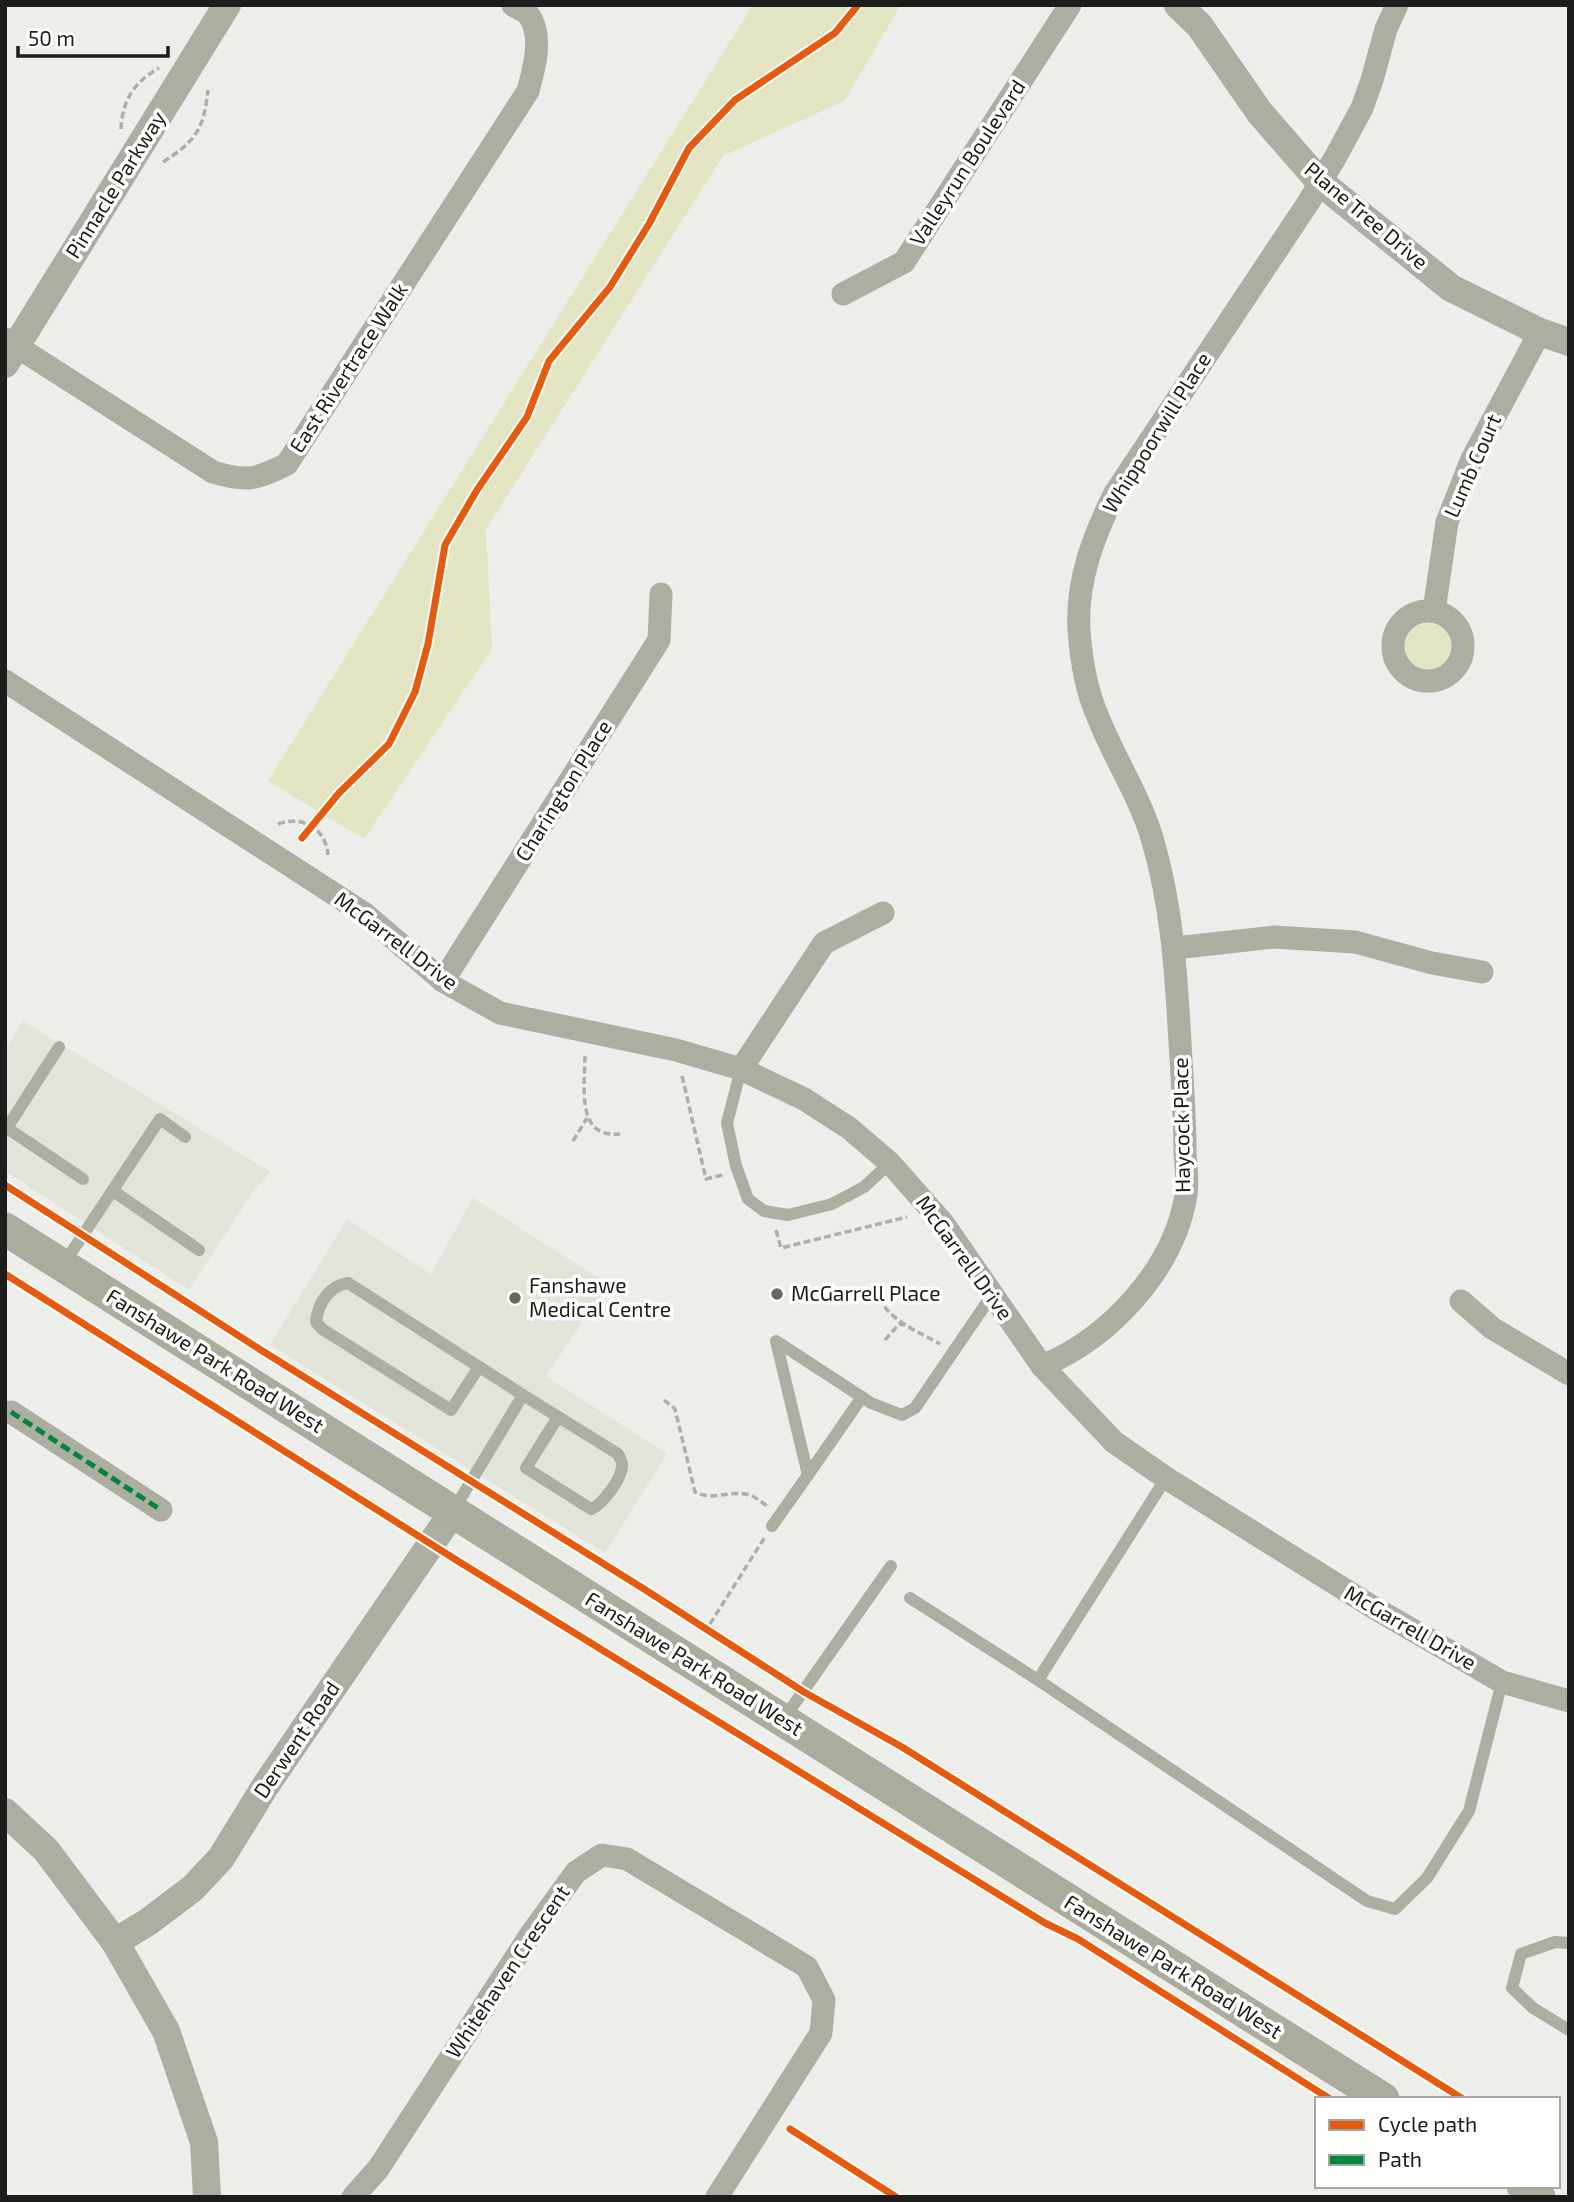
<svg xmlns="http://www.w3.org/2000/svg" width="1574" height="2202" font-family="'Exo 2',sans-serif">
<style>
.built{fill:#e3e4d9}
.green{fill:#e3e5c2}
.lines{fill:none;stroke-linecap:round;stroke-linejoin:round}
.path{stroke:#aeafa6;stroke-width:3.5;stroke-dasharray:7 3.5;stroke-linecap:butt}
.service{stroke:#adaea2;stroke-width:12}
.minor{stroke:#adaea2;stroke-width:23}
.tertiary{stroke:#adaea2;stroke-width:28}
.secondary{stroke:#acac9e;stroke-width:33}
.quiet{stroke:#00873e;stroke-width:5;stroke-dasharray:10 5;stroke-linecap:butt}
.cycleway-casing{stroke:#fffffe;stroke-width:11}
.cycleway{stroke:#e8590c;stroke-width:7}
.poi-dot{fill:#666663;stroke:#fffffe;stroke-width:2.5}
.labels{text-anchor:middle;stroke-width:7;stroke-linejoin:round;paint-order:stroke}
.street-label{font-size:21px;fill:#1d1e1b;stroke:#fffffe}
.poi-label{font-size:21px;fill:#1d1e1b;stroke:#fffffe;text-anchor:start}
</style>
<rect width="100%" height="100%" fill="#edede9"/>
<!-- built -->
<g class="built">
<path d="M 23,1021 L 271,1172 L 252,1193 L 189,1290 L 5,1171 L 5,1049 Z"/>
<path d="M 473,1198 L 608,1284 L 546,1376 L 667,1454 L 605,1553 L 270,1345 L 347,1219 L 431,1274 Z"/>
</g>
<!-- green -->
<g class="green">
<path d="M 753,5 L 901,5 L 844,101 L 723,156 L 486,529 L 492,649 L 364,839 L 268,781 Z"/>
<circle cx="1428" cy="646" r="23"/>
</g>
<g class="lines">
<!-- path -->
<g class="path">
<path d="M 121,129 C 122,101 134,82 159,68"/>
<path d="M 163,162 C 196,141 204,129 208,90"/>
<path d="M 278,824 C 302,815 326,828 328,855"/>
<path d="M 302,838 L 339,793 L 389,744 L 415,692 L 428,644 L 445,545 L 477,490 L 527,417 L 549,361 L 610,287 L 649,224 L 689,148 L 735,100 L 835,33 L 858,5"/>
<path d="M 585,1056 C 585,1085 575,1139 620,1134"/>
<path d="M 682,1076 L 706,1179 L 723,1175"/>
<path d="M 573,1141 L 587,1118"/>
<path d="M 776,1230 L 781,1248 L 907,1217"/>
<path d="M 880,1297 C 887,1320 921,1333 940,1344"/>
<path d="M 885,1340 L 899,1324 L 905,1325"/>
<path d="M 664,1400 L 675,1409 L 695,1492 C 714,1502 733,1488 752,1496 C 757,1498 763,1503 767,1506"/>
<path d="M 710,1624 L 765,1537"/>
</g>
<!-- service -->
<g class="service">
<path d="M 741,1069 L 727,1123 L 736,1166 L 748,1199 L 764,1211 L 788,1215 L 832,1204 L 864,1187 L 890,1163"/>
<path d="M 7,1128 L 83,1179"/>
<path d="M 5,1131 L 59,1047"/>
<path d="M 113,1191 L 199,1250"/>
<path d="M 63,1265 L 160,1119 L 185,1137"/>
<path d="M 523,1395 L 618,1454 C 619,1456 622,1462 622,1464 C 623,1478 602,1505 591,1509 L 526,1468 L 558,1417"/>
<path d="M 808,1475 L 862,1397"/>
<path d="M 453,1511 L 523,1395 L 348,1283 C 329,1286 318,1303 316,1322 L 322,1329 L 451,1410 L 479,1367"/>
<path d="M 772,1526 L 808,1475 L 776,1341 L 871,1403 L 902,1415 L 915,1408 L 992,1295"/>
<path d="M 910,1598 L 1038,1680 L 1367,1901 L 1395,1909 L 1427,1878 L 1469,1811 L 1502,1682"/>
<path d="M 1038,1680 L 1166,1478"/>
<path d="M 783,1720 L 891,1566"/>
<path d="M 1569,1943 L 1555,1942 L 1521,1954 L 1512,1988 L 1533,2008 L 1569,2030"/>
</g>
<!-- minor -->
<g class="minor">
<path d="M 843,294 L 904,262 L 1070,5"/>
<path d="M 5,339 L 213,472 C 246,482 256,480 287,464 L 528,91 C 534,69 544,35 528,14 C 525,11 517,8 513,5"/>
<circle cx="1428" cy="646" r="35"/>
<path d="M 1434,611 L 1447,522 L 1472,459 L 1540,332"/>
<path d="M 5,681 L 365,914 L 443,981 L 500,1013 L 676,1050 L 741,1069 L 804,1099 L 849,1128 L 890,1163 L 943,1223 L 1042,1366 L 1114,1442 L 1166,1478 L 1371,1606 L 1502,1682 L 1569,1701"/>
<path d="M 1175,948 L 1274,937 L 1355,942 L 1432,963 L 1482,972"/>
<path d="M 443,981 L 659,640 L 661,594"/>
<path d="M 741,1069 L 824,943 L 883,913"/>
<path d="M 1461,1301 L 1492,1328 L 1569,1374"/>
<path d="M 1042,1366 C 1110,1338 1174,1269 1186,1195 C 1188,1181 1186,1166 1185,1153 C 1185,1115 1182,1079 1180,1042 C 1176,972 1172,905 1152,838 C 1139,795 1114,758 1098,717 C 1086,690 1081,659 1079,630 C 1076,581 1094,535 1115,493 L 1308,203 L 1335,158 L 1362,108 L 1372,80 L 1386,29 L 1397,5"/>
<path d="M 11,1412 L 161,1510"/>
<path d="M 353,2197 L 378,2169 L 531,1934 L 576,1872 L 602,1855 L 627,1859 L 807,1967 L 824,2000 L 821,2033 L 717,2197"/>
</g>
<!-- tertiary -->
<g class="tertiary">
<path d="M 1178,5 L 1199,25 L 1260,113 L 1320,182 L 1451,288 L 1540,332 L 1569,342"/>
<path d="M 5,364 L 227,5"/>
<path d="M 5,1812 L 46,1850 L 115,1942 L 166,2031 L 204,2142 L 207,2197"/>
<path d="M 115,1942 L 148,1922 L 193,1888 L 221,1858 L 266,1785 L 453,1512"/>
</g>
<!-- secondary -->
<g class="secondary">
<path d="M 5,1229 L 1383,2099"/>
<path d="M 1523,2186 L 1539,2197"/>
</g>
<!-- quiet -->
<path class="quiet" d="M 11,1412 L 161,1510"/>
<defs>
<g id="cycleway">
<path d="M 302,838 L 339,793 L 389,744 L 415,692 L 428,644 L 445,545 L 477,490 L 527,417 L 549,361 L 610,287 L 649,224 L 689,148 L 735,100 L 835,33 L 858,5"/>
<path d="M 5,1185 L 264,1352 L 644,1589 L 804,1692 L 902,1747 L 1463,2099"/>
<path d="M 5,1274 L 461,1563 L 1045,1923 L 1078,1939 L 1330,2099"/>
<path d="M 790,2129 L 896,2197"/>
</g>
</defs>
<!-- cycleway casing -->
<use href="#cycleway" class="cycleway-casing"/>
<!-- cycleway -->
<use href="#cycleway" class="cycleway"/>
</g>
<!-- markers -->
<g class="poi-dot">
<circle cx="777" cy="1294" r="7"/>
<circle cx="515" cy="1298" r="7"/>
</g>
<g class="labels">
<!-- street labels -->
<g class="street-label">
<text transform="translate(968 163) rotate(-57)" y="7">Valleyrun Boulevard</text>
<text transform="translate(116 185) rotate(-58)" y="7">Pinnacle Parkway</text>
<text transform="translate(1366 216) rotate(40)" y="7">Plane Tree Drive</text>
<text transform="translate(349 368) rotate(-57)" y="7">East Rivertrace Walk</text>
<text transform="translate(1157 433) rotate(-58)" y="7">Whippoorwill Place</text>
<text transform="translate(1473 466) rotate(-66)" y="7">Lumb Court</text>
<text transform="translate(564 791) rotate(-58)" y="7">Charington Place</text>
<text transform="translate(396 941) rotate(37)" y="7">McGarrell Drive</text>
<text transform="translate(1182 1125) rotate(-91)" y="7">Haycock Place</text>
<text transform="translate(964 1258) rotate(54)" y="7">McGarrell Drive</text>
<text transform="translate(215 1361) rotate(32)" y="7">Fanshawe Park Road West</text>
<text transform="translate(1410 1628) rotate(30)" y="7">McGarrell Drive</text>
<text transform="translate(694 1664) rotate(32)" y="7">Fanshawe Park Road West</text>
<text transform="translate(297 1740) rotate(-56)" y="7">Derwent Road</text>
<text transform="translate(1173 1967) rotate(32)" y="7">Fanshawe Park Road West</text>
<text transform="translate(508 1972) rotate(-56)" y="7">Whitehaven Crescent</text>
</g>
<!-- poi labels -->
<g class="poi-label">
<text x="529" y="1293">Fanshawe<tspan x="529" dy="24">Medical Centre</tspan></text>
<text x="791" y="1301">McGarrell Place</text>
</g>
</g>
<!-- border -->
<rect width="1574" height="2202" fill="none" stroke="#1d1e1b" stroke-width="14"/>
<!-- legend -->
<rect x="1315" y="2097" width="245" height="91" fill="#fffffe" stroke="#a5a5a3" stroke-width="2"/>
<rect x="1329" y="2120" width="35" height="10" fill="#e8590c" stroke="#a5a5a3" stroke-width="2"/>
<text x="1378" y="2132" font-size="21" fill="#1d1e1b">Cycle path</text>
<rect x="1329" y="2155" width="35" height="10" fill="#00873e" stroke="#a5a5a3" stroke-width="2"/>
<text x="1378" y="2167" font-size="21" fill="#1d1e1b">Path</text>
<!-- scale -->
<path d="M18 46v10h150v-10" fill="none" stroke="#1d1e1b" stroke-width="3.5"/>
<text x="28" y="46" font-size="21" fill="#1d1e1b" stroke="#fffffe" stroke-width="5" paint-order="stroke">50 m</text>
</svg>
